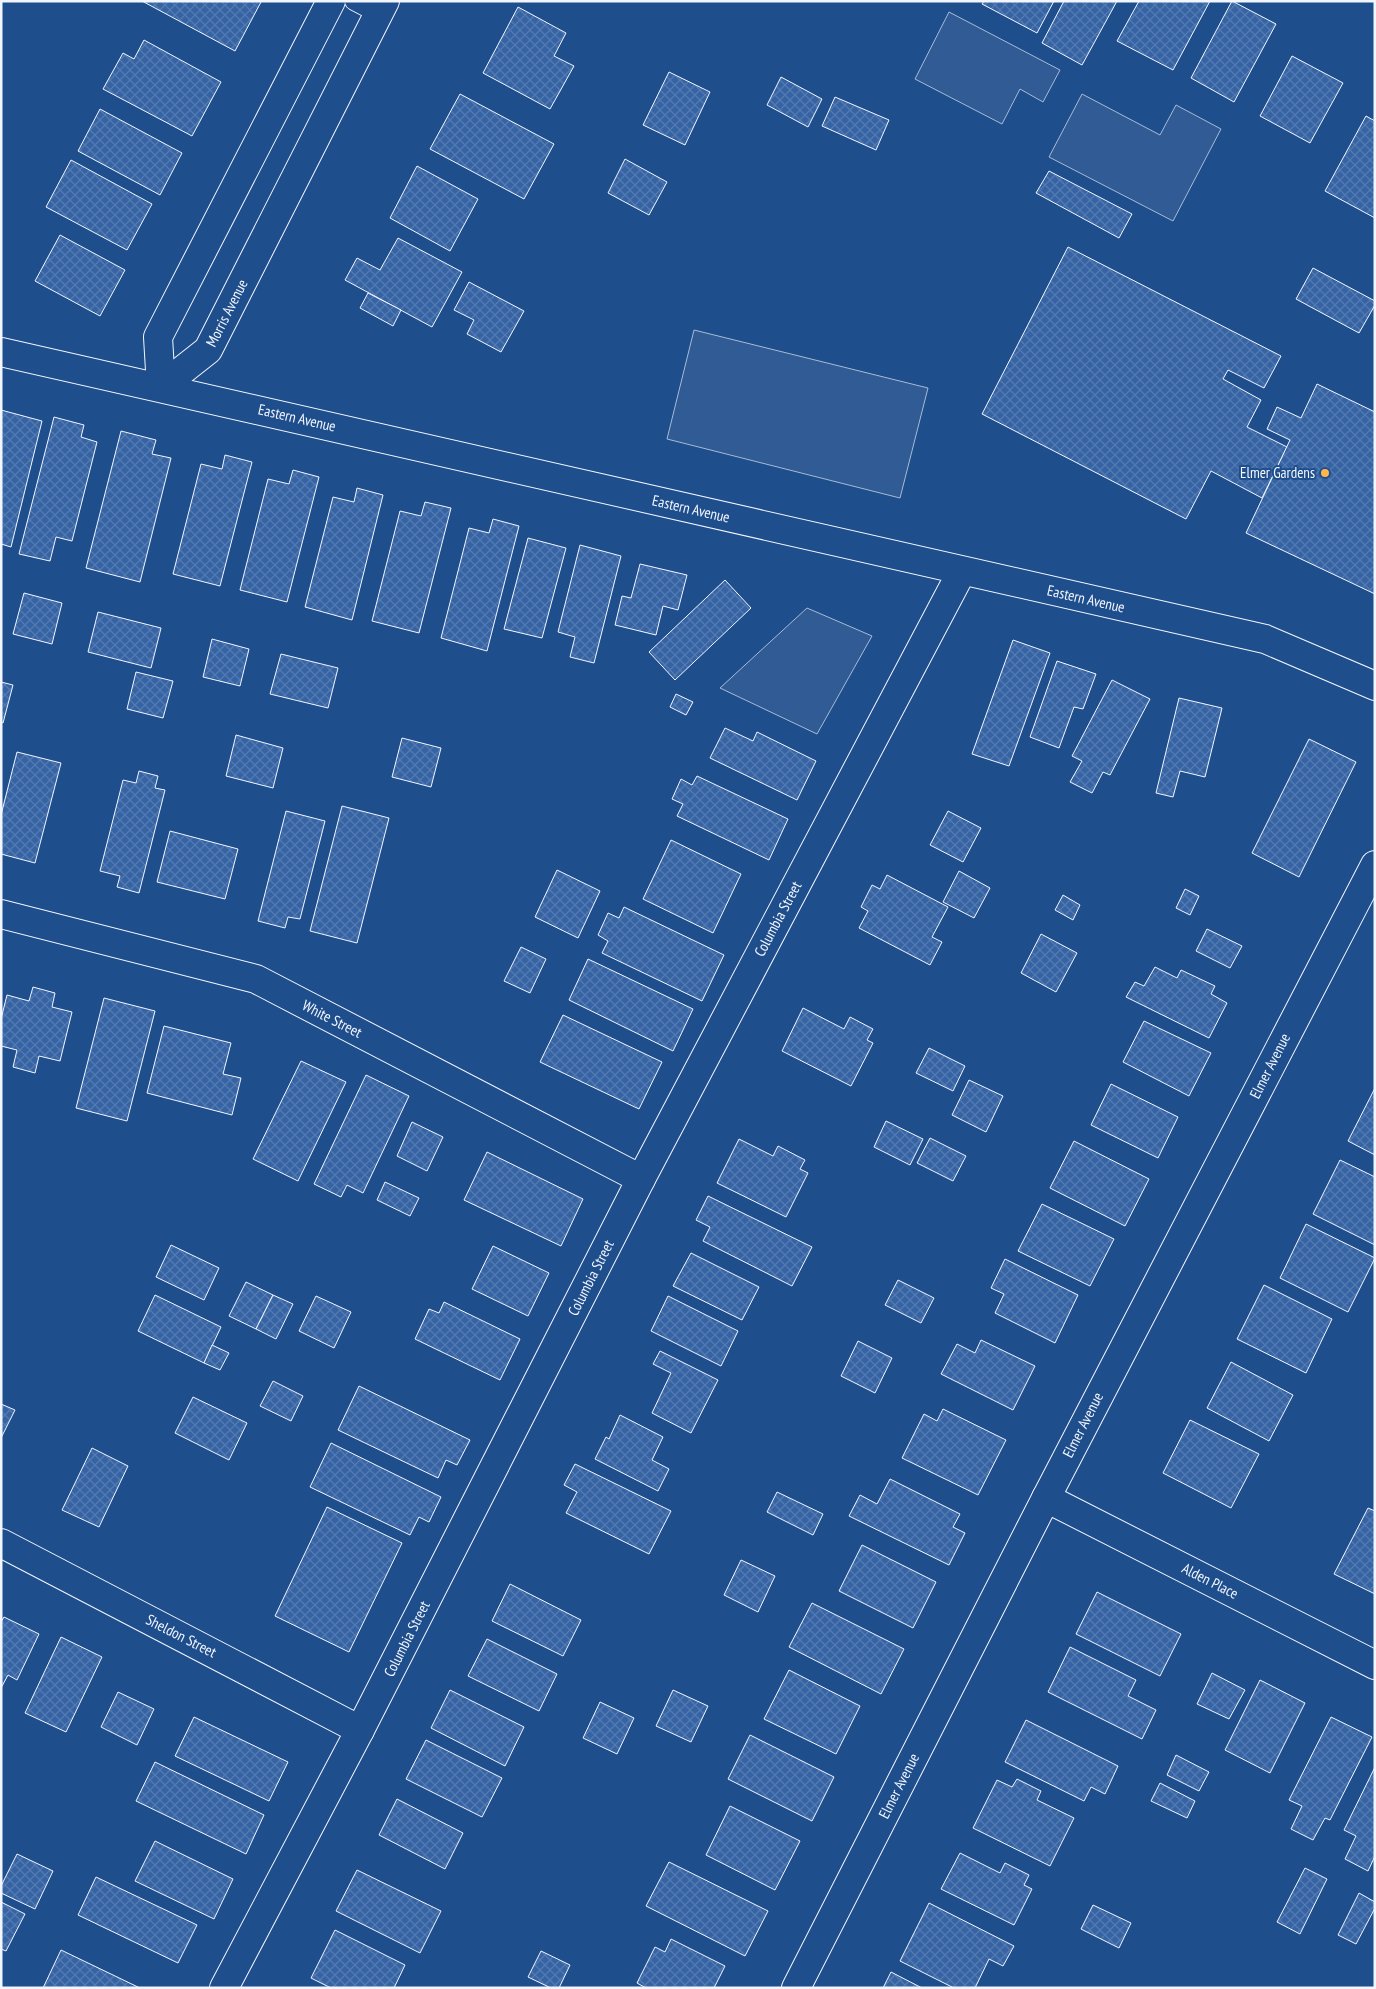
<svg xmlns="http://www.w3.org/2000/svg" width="1376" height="1989" font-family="'PT Sans Narrow',sans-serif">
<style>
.parking{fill:#305b95;stroke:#a8bbd7}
.building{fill:url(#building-cross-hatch);stroke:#f2f6ff}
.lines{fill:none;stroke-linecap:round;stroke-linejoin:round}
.lane-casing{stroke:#f2f6ff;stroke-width:20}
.street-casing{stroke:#f2f6ff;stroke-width:30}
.lane{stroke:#1f4e8c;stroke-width:18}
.street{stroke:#1f4e8c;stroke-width:28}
.poi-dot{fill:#ffb74d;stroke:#1f4e8c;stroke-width:2}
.labels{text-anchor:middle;stroke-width:4;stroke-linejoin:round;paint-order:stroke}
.street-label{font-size:15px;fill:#f2f6ff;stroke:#1f4e8c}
.poi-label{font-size:15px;fill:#f2f6ff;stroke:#1f4e8c;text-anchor:end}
</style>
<defs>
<pattern id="building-cross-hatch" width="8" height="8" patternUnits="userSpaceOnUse" patternTransform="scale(1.25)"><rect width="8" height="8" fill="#3563a3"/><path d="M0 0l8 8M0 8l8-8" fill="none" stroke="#537ab1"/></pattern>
</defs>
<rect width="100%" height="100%" fill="#1f4e8c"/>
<!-- parking -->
<g class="parking">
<path d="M 949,12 L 1060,70 L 1043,102 L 1020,89 L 1002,124 L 915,79 Z"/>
<path d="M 1082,94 L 1160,135 L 1176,105 L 1221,129 L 1173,221 L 1049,157 Z"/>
<path d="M 694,330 L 928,388 L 900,498 L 667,439 Z"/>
<path d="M 807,608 L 872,636 L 817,734 L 720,688 Z"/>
</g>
<!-- building -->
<g class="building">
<path d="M 142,1 L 261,1 L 261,2 L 235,51 Z"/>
<path d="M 984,1 L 1054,1 L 1037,33 L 982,4 Z"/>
<path d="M 1064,1 L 1117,1 L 1082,65 L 1042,43 Z"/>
<path d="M 1139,1 L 1210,1 L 1173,70 L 1117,41 Z"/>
<path d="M 1232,1 L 1276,24 L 1234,102 L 1191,78 Z"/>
<path d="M 518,7 L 566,33 L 554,56 L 574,66 L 550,109 L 483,73 Z"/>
<path d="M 144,40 L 221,82 L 192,136 L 103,89 L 123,53 L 134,59 Z"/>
<path d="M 1292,56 L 1343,83 L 1310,143 L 1260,116 Z"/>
<path d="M 669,72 L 710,92 L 685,145 L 643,125 Z"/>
<path d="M 781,77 L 822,99 L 808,127 L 767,105 Z"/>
<path d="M 460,94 L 554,144 L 524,199 L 430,149 Z"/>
<path d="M 835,97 L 889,120 L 876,150 L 822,126 Z"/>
<path d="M 100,109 L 182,153 L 160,195 L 78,151 Z"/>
<path d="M 1366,116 L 1375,121 L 1375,218 L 1325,191 Z"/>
<path d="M 625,159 L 667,182 L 649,215 L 608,193 Z"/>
<path d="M 71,160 L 152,204 L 127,250 L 46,207 Z"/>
<path d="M 417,166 L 478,199 L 450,251 L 390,218 Z"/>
<path d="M 1049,171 L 1132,214 L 1119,238 L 1036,193 Z"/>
<path d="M 60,235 L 125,270 L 100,316 L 35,281 Z"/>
<path d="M 398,238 L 462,272 L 432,327 L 345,280 L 357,258 L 380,270 Z"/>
<path d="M 1068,247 L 1281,356 L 1264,388 L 1228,370 L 1223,379 L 1261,400 L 1247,427 L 1287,447 L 1262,498 L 1211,471 L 1186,519 L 982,414 Z"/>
<path d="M 1313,268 L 1375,301 L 1375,305 L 1359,333 L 1296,299 Z"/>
<path d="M 469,282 L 524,311 L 501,352 L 467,334 L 474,320 L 454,310 Z"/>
<path d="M 368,293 L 401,310 L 393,326 L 360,308 Z"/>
<path d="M 1317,384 L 1375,412 L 1375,594 L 1246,533 L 1290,440 L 1267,429 L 1277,407 L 1301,418 Z"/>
<path d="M 1,410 L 42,421 L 11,547 L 1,544 Z"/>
<path d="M 54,417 L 84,425 L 81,437 L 97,442 L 72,541 L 56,537 L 50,561 L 19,554 Z"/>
<path d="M 121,431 L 156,440 L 152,454 L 171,458 L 140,582 L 86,568 Z"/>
<path d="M 225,455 L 252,462 L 220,586 L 173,574 L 201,464 L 222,469 Z"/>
<path d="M 293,470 L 319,477 L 287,602 L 240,590 L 268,479 L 289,484 Z"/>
<path d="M 357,488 L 383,495 L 352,620 L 305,607 L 333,497 L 354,502 Z"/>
<path d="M 425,502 L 451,508 L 419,633 L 372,621 L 400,511 L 421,516 Z"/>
<path d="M 493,519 L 519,526 L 487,651 L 441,638 L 469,528 L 489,533 Z"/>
<path d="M 528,538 L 566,548 L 542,638 L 504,629 Z"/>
<path d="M 580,545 L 621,556 L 594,663 L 570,657 L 575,637 L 558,632 Z"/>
<path d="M 640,564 L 687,575 L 678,610 L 663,606 L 656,635 L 615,625 L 622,596 L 631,598 Z"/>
<path d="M 725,580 L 751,608 L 675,680 L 649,652 Z"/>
<path d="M 24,593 L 62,603 L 52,644 L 13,634 Z"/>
<path d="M 98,612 L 161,628 L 151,668 L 88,652 Z"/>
<path d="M 212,639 L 249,649 L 240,686 L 203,677 Z"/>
<path d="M 1013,640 L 1050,653 L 1009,766 L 972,754 Z"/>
<path d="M 281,654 L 338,668 L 328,708 L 270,694 Z"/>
<path d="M 1057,661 L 1096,674 L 1083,709 L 1074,707 L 1059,748 L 1030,737 Z"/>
<path d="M 136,672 L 173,681 L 163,718 L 127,709 Z"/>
<path d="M 1112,680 L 1150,699 L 1110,775 L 1103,772 L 1092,793 L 1070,782 L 1082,761 L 1072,756 Z"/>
<path d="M 1,682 L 13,685 L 3,723 L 1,722 Z"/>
<path d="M 676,694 L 693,702 L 686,715 L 670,707 Z"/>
<path d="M 1179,698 L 1222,708 L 1205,777 L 1180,771 L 1173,797 L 1156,793 Z"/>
<path d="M 725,728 L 753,741 L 757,732 L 816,761 L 797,800 L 710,758 Z"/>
<path d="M 236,735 L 283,748 L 273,788 L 226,776 Z"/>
<path d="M 402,738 L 441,748 L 431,787 L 392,777 Z"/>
<path d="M 1309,739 L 1356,762 L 1299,877 L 1252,853 Z"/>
<path d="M 17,752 L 61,763 L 35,863 L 1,854 L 1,815 Z"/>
<path d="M 139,771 L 158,776 L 155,788 L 165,790 L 139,893 L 117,887 L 120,876 L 100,871 L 123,780 L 136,783 Z"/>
<path d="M 697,776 L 788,819 L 769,860 L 677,816 L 683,804 L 672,799 L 681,779 L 692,785 Z"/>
<path d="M 342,806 L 389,818 L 357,943 L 310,931 Z"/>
<path d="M 286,811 L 325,821 L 300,919 L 288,917 L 285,928 L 258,921 Z"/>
<path d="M 948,811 L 981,828 L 963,862 L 930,845 Z"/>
<path d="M 170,831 L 238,849 L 225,899 L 157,882 Z"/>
<path d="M 671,840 L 741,874 L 713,933 L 643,899 Z"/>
<path d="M 557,870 L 600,891 L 578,938 L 535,917 Z"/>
<path d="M 959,871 L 990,888 L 974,918 L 943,902 Z"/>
<path d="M 887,875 L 948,907 L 932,937 L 942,942 L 930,965 L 859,928 L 868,911 L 861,907 L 872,885 L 880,889 Z"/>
<path d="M 1185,889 L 1199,896 L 1190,915 L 1176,908 Z"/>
<path d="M 1063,895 L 1080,905 L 1073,920 L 1055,910 Z"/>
<path d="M 624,907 L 724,955 L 702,1001 L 602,953 L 608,941 L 598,935 L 608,913 L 619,918 Z"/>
<path d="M 1207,929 L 1242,946 L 1230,968 L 1196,951 Z"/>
<path d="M 1041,934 L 1077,953 L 1056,992 L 1021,973 Z"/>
<path d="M 521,947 L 546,959 L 530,993 L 504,981 Z"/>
<path d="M 588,959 L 693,1009 L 673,1051 L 569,1000 Z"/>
<path d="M 1155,967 L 1177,978 L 1181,970 L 1215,986 L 1211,994 L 1227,1003 L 1209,1038 L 1126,997 L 1135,982 L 1144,986 Z"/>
<path d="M 33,987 L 55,993 L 52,1007 L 72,1012 L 60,1061 L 39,1056 L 35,1073 L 13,1067 L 17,1050 L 1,1046 L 1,1019 L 7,995 L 29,1001 Z"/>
<path d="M 104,998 L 155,1011 L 127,1121 L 76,1108 Z"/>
<path d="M 803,1008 L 844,1029 L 850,1017 L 873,1029 L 867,1040 L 873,1043 L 851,1086 L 782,1051 Z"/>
<path d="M 563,1015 L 662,1062 L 639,1109 L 540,1062 Z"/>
<path d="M 1144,1021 L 1211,1053 L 1189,1096 L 1123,1062 Z"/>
<path d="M 164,1026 L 231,1043 L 223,1074 L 241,1078 L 232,1115 L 147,1093 Z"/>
<path d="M 929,1048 L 965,1066 L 953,1091 L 916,1073 Z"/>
<path d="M 301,1061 L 346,1082 L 298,1181 L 253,1159 Z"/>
<path d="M 366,1075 L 409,1096 L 363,1193 L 347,1185 L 341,1197 L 314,1184 Z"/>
<path d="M 969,1080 L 1003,1096 L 986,1132 L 952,1115 Z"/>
<path d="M 1111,1084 L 1178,1117 L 1158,1158 L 1091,1125 Z"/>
<path d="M 1375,1088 L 1375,1155 L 1348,1141 Z"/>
<path d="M 886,1121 L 923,1139 L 910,1165 L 874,1147 Z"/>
<path d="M 412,1122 L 443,1137 L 427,1171 L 397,1156 Z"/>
<path d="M 930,1138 L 966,1156 L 953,1181 L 917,1163 Z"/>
<path d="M 739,1139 L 773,1156 L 778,1146 L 805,1160 L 800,1169 L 808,1173 L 786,1217 L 717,1183 Z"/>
<path d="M 1074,1141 L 1149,1179 L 1125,1226 L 1050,1188 Z"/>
<path d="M 487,1152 L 583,1199 L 561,1246 L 464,1200 Z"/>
<path d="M 1340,1160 L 1375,1177 L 1375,1245 L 1313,1214 Z"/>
<path d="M 385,1182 L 419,1198 L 410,1216 L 377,1200 Z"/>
<path d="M 708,1196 L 812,1247 L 792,1286 L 703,1241 L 710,1227 L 696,1220 Z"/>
<path d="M 1042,1204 L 1114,1239 L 1090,1286 L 1018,1251 Z"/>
<path d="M 1306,1224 L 1375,1258 L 1348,1312 L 1280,1278 Z"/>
<path d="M 171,1245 L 219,1268 L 204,1300 L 156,1277 Z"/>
<path d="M 493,1246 L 549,1273 L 528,1316 L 472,1289 Z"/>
<path d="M 691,1253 L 759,1287 L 742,1320 L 673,1286 Z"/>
<path d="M 1005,1259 L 1078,1295 L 1055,1343 L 995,1313 L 1004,1294 L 991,1288 Z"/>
<path d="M 898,1280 L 934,1298 L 921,1323 L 885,1305 Z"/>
<path d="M 246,1282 L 273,1295 L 256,1329 L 229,1316 Z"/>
<path d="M 1264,1285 L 1332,1319 L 1306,1373 L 1237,1339 Z"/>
<path d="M 155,1295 L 221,1327 L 204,1363 L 138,1331 Z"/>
<path d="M 273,1295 L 293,1304 L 276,1339 L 256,1329 Z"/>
<path d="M 316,1296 L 351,1312 L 334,1348 L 299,1331 Z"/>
<path d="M 668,1296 L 738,1331 L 721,1366 L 651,1331 Z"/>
<path d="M 444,1302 L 520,1339 L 500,1380 L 415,1339 L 429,1309 L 439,1313 Z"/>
<path d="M 981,1340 L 1035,1366 L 1013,1410 L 941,1374 L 957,1344 L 975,1353 Z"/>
<path d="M 858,1341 L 892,1358 L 875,1393 L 841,1376 Z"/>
<path d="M 212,1345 L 229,1353 L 220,1370 L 204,1363 Z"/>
<path d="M 660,1351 L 718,1380 L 691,1433 L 652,1413 L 671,1373 L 653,1364 Z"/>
<path d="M 1231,1362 L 1293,1395 L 1269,1441 L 1207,1408 Z"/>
<path d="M 273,1381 L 303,1396 L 291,1421 L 260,1406 Z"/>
<path d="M 359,1386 L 470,1440 L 457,1465 L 446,1460 L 438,1478 L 338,1430 Z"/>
<path d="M 193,1397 L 247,1423 L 229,1460 L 175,1433 Z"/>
<path d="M 1,1404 L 15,1410 L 1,1438 Z"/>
<path d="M 943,1409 L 1006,1440 L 978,1495 L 902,1458 L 924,1414 L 937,1421 Z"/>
<path d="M 620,1415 L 663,1437 L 652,1460 L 669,1469 L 658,1491 L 595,1459 L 606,1437 L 609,1439 Z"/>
<path d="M 1190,1420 L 1259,1454 L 1231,1508 L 1163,1473 Z"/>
<path d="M 331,1443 L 441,1497 L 429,1522 L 419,1517 L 410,1535 L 310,1487 Z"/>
<path d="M 92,1448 L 128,1466 L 99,1527 L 62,1510 Z"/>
<path d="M 575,1464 L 671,1511 L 649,1554 L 566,1513 L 577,1492 L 564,1485 Z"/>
<path d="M 890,1479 L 960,1514 L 953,1527 L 965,1533 L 949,1565 L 849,1516 L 860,1495 L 877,1504 Z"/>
<path d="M 777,1492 L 823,1514 L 813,1535 L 767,1512 Z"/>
<path d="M 327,1507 L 402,1543 L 349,1652 L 275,1616 Z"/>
<path d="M 1368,1508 L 1375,1511 L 1375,1594 L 1334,1574 Z"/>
<path d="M 862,1545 L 936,1582 L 913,1628 L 839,1591 Z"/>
<path d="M 741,1560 L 775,1576 L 758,1612 L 724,1595 Z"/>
<path d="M 510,1584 L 581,1620 L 563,1656 L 492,1621 Z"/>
<path d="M 1097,1592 L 1181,1634 L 1160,1676 L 1076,1634 Z"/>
<path d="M 812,1603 L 904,1649 L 881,1694 L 789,1647 Z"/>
<path d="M 4,1617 L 39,1634 L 17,1680 L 8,1675 L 1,1688 L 1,1622 Z"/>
<path d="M 61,1637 L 102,1657 L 66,1732 L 25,1713 Z"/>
<path d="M 487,1639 L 557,1674 L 539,1711 L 468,1676 Z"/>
<path d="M 1070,1647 L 1136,1680 L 1128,1696 L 1156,1710 L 1142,1739 L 1048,1692 Z"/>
<path d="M 789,1670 L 860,1706 L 836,1754 L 764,1719 Z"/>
<path d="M 1212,1673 L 1245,1690 L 1229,1719 L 1197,1704 Z"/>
<path d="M 1260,1680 L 1305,1703 L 1270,1773 L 1225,1750 Z"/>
<path d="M 450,1690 L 524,1727 L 505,1766 L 431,1728 Z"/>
<path d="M 673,1690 L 708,1706 L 691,1742 L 656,1726 Z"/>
<path d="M 118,1692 L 154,1709 L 137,1745 L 101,1727 Z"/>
<path d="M 600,1702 L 634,1718 L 617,1754 L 583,1738 Z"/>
<path d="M 194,1717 L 288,1762 L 269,1801 L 175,1756 Z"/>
<path d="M 1331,1717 L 1372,1737 L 1330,1820 L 1325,1818 L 1313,1840 L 1291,1829 L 1302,1806 L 1289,1800 Z"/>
<path d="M 1026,1720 L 1118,1766 L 1105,1794 L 1091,1787 L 1084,1801 L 1005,1762 Z"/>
<path d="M 750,1735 L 834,1777 L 812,1821 L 728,1779 Z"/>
<path d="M 426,1740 L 502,1778 L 482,1817 L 406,1779 Z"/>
<path d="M 1176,1755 L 1209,1772 L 1199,1791 L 1167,1775 Z"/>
<path d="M 155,1762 L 264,1815 L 246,1854 L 136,1801 Z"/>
<path d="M 1375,1767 L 1375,1856 L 1368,1871 L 1345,1859 L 1356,1836 L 1344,1830 Z"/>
<path d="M 1017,1779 L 1041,1791 L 1037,1800 L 1074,1818 L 1050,1866 L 973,1828 L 997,1780 L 1012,1787 Z"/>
<path d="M 1160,1783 L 1195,1801 L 1187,1818 L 1151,1801 Z"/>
<path d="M 397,1799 L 463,1833 L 445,1869 L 379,1835 Z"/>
<path d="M 730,1806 L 800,1841 L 775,1890 L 706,1855 Z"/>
<path d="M 155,1841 L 233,1879 L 214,1919 L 135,1881 Z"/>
<path d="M 960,1853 L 1000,1873 L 1005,1863 L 1029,1875 L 1024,1885 L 1032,1889 L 1014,1925 L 941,1889 Z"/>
<path d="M 17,1854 L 53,1871 L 35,1909 L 1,1893 L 1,1886 Z"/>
<path d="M 669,1862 L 768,1911 L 745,1956 L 646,1906 Z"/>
<path d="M 1305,1868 L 1327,1879 L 1300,1934 L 1277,1922 Z"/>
<path d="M 357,1870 L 441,1911 L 420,1953 L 336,1911 Z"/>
<path d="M 96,1877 L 197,1925 L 178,1963 L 78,1915 Z"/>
<path d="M 1359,1893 L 1375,1902 L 1375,1908 L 1356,1944 L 1338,1935 Z"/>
<path d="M 1,1902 L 25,1914 L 6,1951 L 1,1949 Z"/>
<path d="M 929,1903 L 1014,1946 L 1003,1966 L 989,1959 L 975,1988 L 954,1988 L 900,1961 Z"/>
<path d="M 1093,1905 L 1131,1923 L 1119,1948 L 1081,1929 Z"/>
<path d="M 335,1930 L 405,1965 L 394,1988 L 331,1988 L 311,1978 Z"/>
<path d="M 671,1939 L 725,1966 L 714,1988 L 646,1988 L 637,1983 L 655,1947 L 665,1952 Z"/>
<path d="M 61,1950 L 140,1988 L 43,1988 Z"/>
<path d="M 541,1951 L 570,1965 L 559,1988 L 551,1988 L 528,1977 Z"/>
<path d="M 891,1972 L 922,1988 L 883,1988 Z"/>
</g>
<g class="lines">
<defs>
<path id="lane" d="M 354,1 L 379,14"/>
<g id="street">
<path d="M 1,352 L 1265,639 L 1375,686"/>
<path d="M 161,387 L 208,350 L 385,1"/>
<path d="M 161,387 L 158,337 L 331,1"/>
<path d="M 1,914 L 256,979 L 641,1179"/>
<path d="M 1046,1498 L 1375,1665"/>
<path d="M 1,1543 L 360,1730"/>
<path d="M 224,1988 L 360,1730 L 641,1179 L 962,571"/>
<path d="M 796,1988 L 1046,1498 L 1375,865"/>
</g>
</defs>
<!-- lane casing -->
<use href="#lane" class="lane-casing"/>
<!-- street casing -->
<use href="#street" class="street-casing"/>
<!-- lane -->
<use href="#lane" class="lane"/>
<!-- street -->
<use href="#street" class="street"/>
</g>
<!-- markers -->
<circle class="poi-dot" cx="1325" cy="473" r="5"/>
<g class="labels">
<!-- street labels -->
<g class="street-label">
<text transform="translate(227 313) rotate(-63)" y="5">Morris Avenue</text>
<text transform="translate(297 418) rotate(13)" y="5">Eastern Avenue</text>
<text transform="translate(691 509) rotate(13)" y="5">Eastern Avenue</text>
<text transform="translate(1086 599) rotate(13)" y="5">Eastern Avenue</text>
<text transform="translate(778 919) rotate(-62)" y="5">Columbia Street</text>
<text transform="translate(332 1019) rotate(27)" y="5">White Street</text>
<text transform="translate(1270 1066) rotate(-63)" y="5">Elmer Avenue</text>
<text transform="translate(591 1278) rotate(-63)" y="5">Columbia Street</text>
<text transform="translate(1083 1425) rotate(-63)" y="5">Elmer Avenue</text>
<text transform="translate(1210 1581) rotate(27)" y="5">Alden Place</text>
<text transform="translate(181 1636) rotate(27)" y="5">Sheldon Street</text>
<text transform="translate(407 1639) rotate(-63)" y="5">Columbia Street</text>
<text transform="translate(899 1786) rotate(-63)" y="5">Elmer Avenue</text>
</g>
<!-- poi labels -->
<g class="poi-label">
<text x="1315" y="478">Elmer Gardens</text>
</g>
</g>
<!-- border -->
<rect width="1376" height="1989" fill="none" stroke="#f2f6ff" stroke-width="5"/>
</svg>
